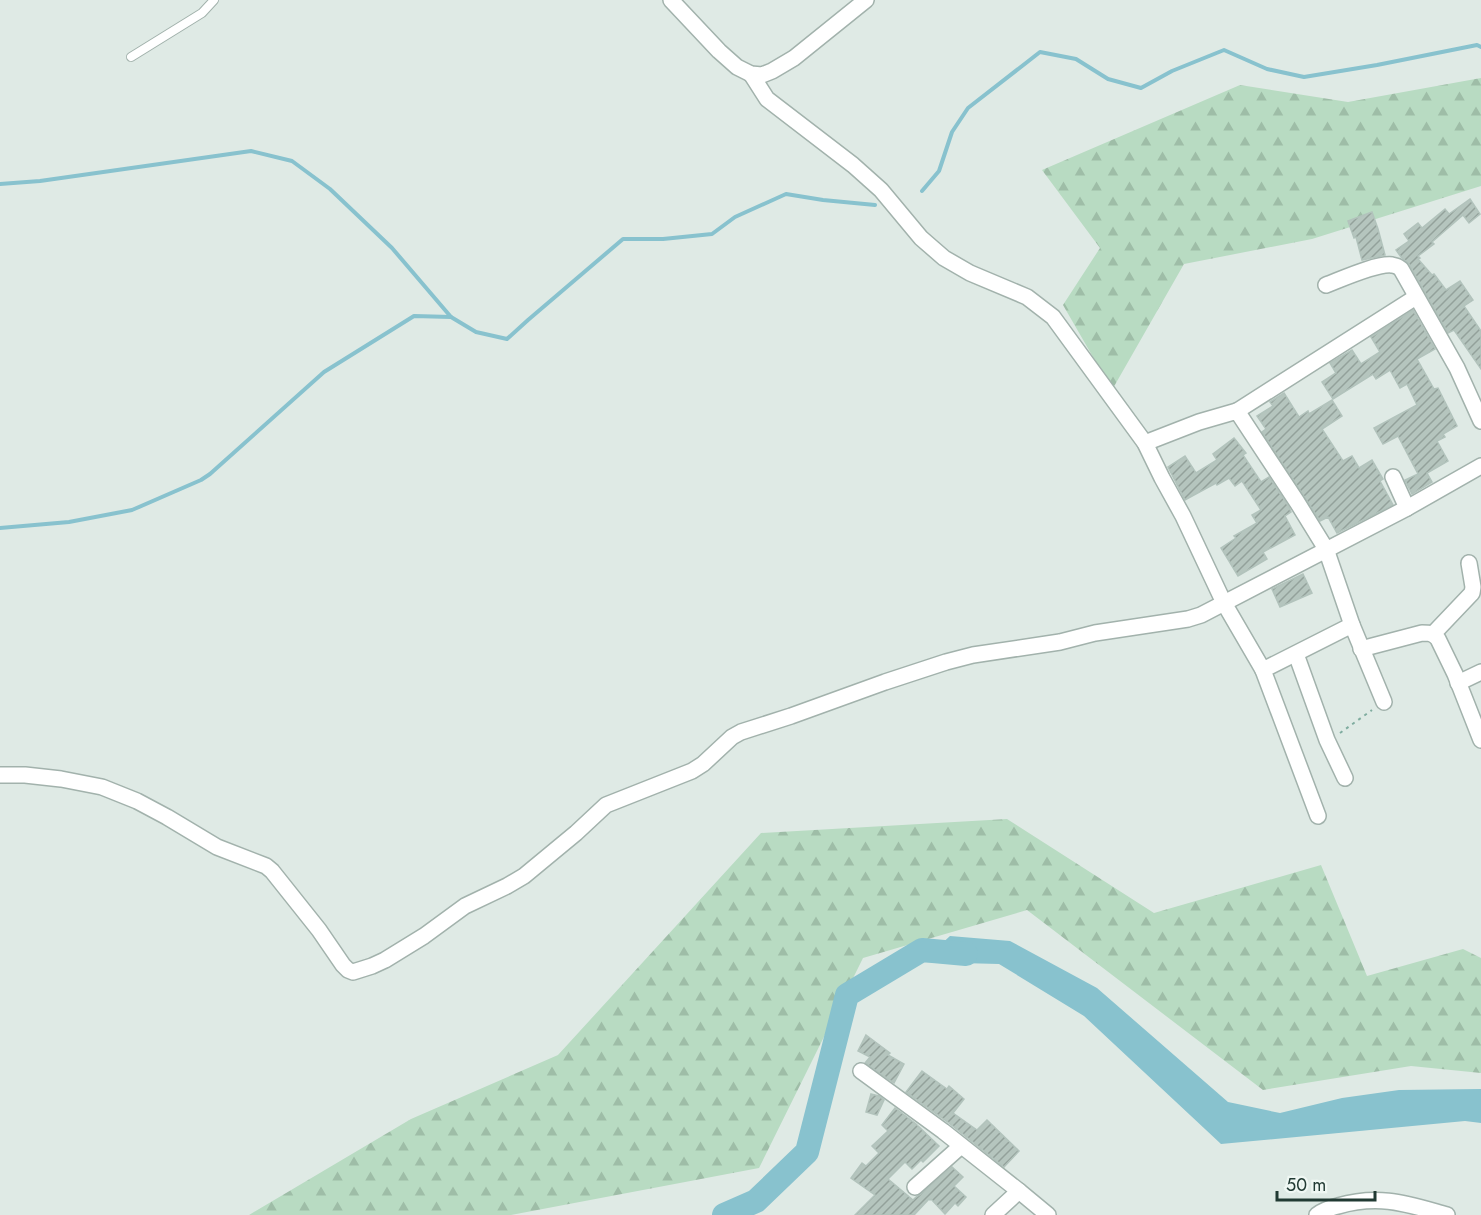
<svg xmlns="http://www.w3.org/2000/svg" width="1481" height="1215" font-family="Jost,sans-serif">
<style>
.forest{fill:url(#forest-firs)}
.water{fill:#88c2ce}
.lines{fill:none;stroke-linecap:round;stroke-linejoin:round}
.stream{stroke:#88c2ce;stroke-width:4}
.river{stroke:#88c2ce;stroke-width:24}
.building{fill:url(#building-hatch);stroke:#b2c3bc;stroke-width:1.5}
.service-casing{stroke:#a2b2ac;stroke-width:10}
.minor-casing{stroke:#a2b2ac;stroke-width:18}
.path{stroke:#80ada0;stroke-width:2;stroke-dasharray:3 4.5;stroke-linecap:butt}
.service{stroke:#fff;stroke-width:8}
.minor{stroke:#fff;stroke-width:15}
</style>
<defs>
<pattern id="forest-firs" width="22" height="20" patternUnits="userSpaceOnUse" patternTransform="scale(1.5)"><rect width="22" height="20" fill="#b8dbc2"/><path d="M5 1l3.5 6h-7zM16 11l3.5 6h-7z" fill="#9ebda7"/></pattern>
<pattern id="building-hatch" width="6" height="6" patternUnits="userSpaceOnUse" patternTransform="scale(1.5)"><rect width="6" height="6" fill="#b5c5be"/><path d="M-1 1l2-2M0 6l6-6M5 7l2-2" fill="none" stroke="#93a19b"/></pattern>
</defs>
<rect width="100%" height="100%" fill="#dfeae5"/>
<!-- forest -->
<g class="forest">
<path d="M 1481,78 L 1481,186 L 1312,239 L 1184,264 L 1112,390 L 1063,305 L 1100,248 L 1042,170 L 1240,85 L 1348,102 Z"/>
<path d="M 1007,819 L 1154,913 L 1321,865 L 1367,976 L 1463,949 L 1481,958 L 1481,1073 L 1411,1066 L 1263,1090 L 1027,910 L 863,958 L 759,1168 L 511,1215 L 249,1215 L 411,1119 L 558,1055 L 761,833 Z"/>
</g>
<!-- water -->
<path class="water" d="M 950,936 L 1010,941 L 1097,988 L 1228,1102 L 1280,1113 L 1342,1098 L 1399,1090 L 1481,1089 L 1481,1123 L 1465,1121 L 1221,1144 L 1084,1016 L 999,964 L 922,962 Z"/>
<g class="lines">
<!-- stream -->
<g class="stream">
<path d="M 0,184 L 40,181 L 251,151 L 292,161 L 330,189 L 392,248 L 451,317 L 476,332 L 507,339 L 528,320 L 623,239 L 663,239 L 712,234 L 735,217 L 786,194 L 823,200 L 875,205"/>
<path d="M 922,191 L 939,171 L 952,132 L 968,108 L 1040,52 L 1076,59 L 1108,79 L 1141,88 L 1172,71 L 1224,50 L 1267,69 L 1304,77 L 1377,65 L 1477,45 L 1481,47"/>
<path d="M 0,528 L 69,522 L 132,510 L 201,480 L 210,474 L 324,372 L 414,316 L 451,317"/>
</g>
<!-- river -->
<path class="river" d="M 724,1215 L 756,1201 L 807,1152 L 847,995 L 922,950 L 966,954"/>
</g>
<!-- building -->
<g class="building">
<path d="M 1470,199 L 1480,214 L 1469,223 L 1463,215 L 1432,242 L 1434,244 L 1418,256 L 1420,258 L 1418,259 L 1432,275 L 1434,274 L 1446,290 L 1460,281 L 1473,300 L 1464,306 L 1481,331 L 1481,369 L 1454,330 L 1448,333 L 1409,264 L 1401,257 L 1396,250 L 1409,241 L 1404,234 L 1418,223 L 1422,228 L 1445,209 L 1449,214 Z"/>
<path d="M 1372,212 L 1378,229 L 1385,255 L 1362,260 L 1356,237 L 1354,238 L 1348,221 Z"/>
<path d="M 1413,310 L 1435,349 L 1417,359 L 1434,389 L 1438,388 L 1457,426 L 1443,434 L 1445,437 L 1437,441 L 1448,461 L 1427,473 L 1432,482 L 1412,494 L 1405,480 L 1418,474 L 1398,436 L 1383,444 L 1374,428 L 1417,405 L 1407,384 L 1400,388 L 1390,370 L 1376,379 L 1373,374 L 1333,399 L 1322,382 L 1336,373 L 1330,363 L 1352,350 L 1361,364 L 1380,352 L 1371,337 Z"/>
<path d="M 1284,393 L 1299,417 L 1308,411 L 1309,414 L 1332,400 L 1342,416 L 1322,429 L 1343,461 L 1352,456 L 1359,468 L 1372,460 L 1383,479 L 1380,481 L 1393,505 L 1337,533 L 1328,517 L 1320,521 L 1262,432 L 1266,429 L 1257,416 L 1273,406 L 1270,402 Z"/>
<path d="M 1234,438 L 1246,453 L 1243,455 L 1261,482 L 1269,477 L 1289,507 L 1291,512 L 1285,516 L 1295,535 L 1263,552 L 1267,559 L 1238,576 L 1221,548 L 1236,538 L 1234,536 L 1257,523 L 1252,515 L 1261,510 L 1242,481 L 1235,486 L 1229,478 L 1217,485 L 1216,483 L 1185,500 L 1168,467 L 1185,456 L 1196,473 L 1217,460 L 1213,454 Z"/>
<path d="M 1303,574 L 1312,593 L 1280,607 L 1272,589 Z"/>
<path d="M 866,1035 L 890,1053 L 888,1055 L 904,1064 L 894,1083 L 865,1063 L 870,1057 L 858,1051 Z"/>
<path d="M 922,1071 L 947,1089 L 949,1086 L 964,1099 L 953,1113 L 977,1130 L 987,1120 L 1019,1151 L 1004,1167 L 949,1123 L 906,1092 Z"/>
<path d="M 871,1094 L 879,1096 L 884,1100 L 877,1115 L 866,1112 Z"/>
<path d="M 895,1108 L 916,1124 L 939,1146 L 923,1162 L 921,1160 L 912,1169 L 905,1162 L 888,1179 L 913,1200 L 916,1197 L 921,1194 L 952,1167 L 963,1177 L 954,1186 L 966,1197 L 958,1206 L 955,1203 L 945,1214 L 931,1199 L 930,1200 L 929,1199 L 914,1215 L 855,1215 L 875,1195 L 851,1178 L 862,1163 L 866,1166 L 879,1153 L 872,1146 L 888,1131 L 882,1125 Z"/>
</g>
<g class="lines">
<defs>
<path id="service" d="M 131,57 L 202,13 L 214,0"/>
<g id="minor">
<path d="M 671,0 L 719,51 L 737,67 L 751,74 L 762,75 L 772,71 L 794,58 L 866,0"/>
<path d="M 751,74 L 767,99 L 853,165 L 881,190 L 921,238 L 944,258 L 970,273 L 1027,297 L 1053,317 L 1145,443 L 1162,478 L 1183,516 L 1224,603 L 1263,670"/>
<path d="M 1326,285 C 1342,279 1377,263 1392,265 C 1397,266 1397,266 1401,269 L 1457,368 L 1481,421"/>
<path d="M 1237,411 L 1416,297"/>
<path d="M 1145,443 L 1199,422 L 1237,411 L 1297,502 L 1326,549 L 1352,625 L 1263,670 L 1318,816"/>
<path d="M 1393,477 L 1407,508"/>
<path d="M 1352,625 L 1384,702"/>
<path d="M 1433,634 L 1472,593 L 1473,587 L 1469,563"/>
<path d="M 1361,649 L 1422,633 C 1429,633 1433,633 1438,639 L 1455,674 L 1481,740"/>
<path d="M 1296,654 L 1327,740 L 1345,778"/>
<path d="M 1458,683 L 1481,672"/>
<path d="M 0,775 L 25,775 L 61,779 L 102,787 L 137,801 L 167,817 L 217,847 L 266,866 L 272,871 L 319,930 L 343,965 L 348,970 L 353,972 L 372,966 L 385,960 L 424,936 L 465,906 L 507,886 L 524,876 L 576,833 L 606,805 L 692,771 L 703,764 L 732,737 L 741,732 L 791,716 L 885,682 L 946,662 L 973,655 L 1060,642 L 1095,633 L 1188,619 L 1201,615 L 1407,508 L 1481,466"/>
<path d="M 861,1071 L 943,1131 L 1019,1191"/>
<path d="M 915,1187 L 961,1146"/>
<path d="M 993,1215 L 1019,1191 L 1048,1215"/>
<path d="M 1317,1215 C 1323,1210 1330,1208 1338,1206 C 1380,1194 1407,1204 1447,1215"/>
</g>
</defs>
<!-- service casing -->
<use href="#service" class="service-casing"/>
<!-- minor casing -->
<use href="#minor" class="minor-casing"/>
<!-- path -->
<path class="path" d="M 1340,733 L 1372,710"/>
<!-- service -->
<use href="#service" class="service"/>
<!-- minor -->
<use href="#minor" class="minor"/>
</g>
<!-- scale -->
<path d="M1277 1191v9h98v-9" fill="none" stroke="#213a33" stroke-width="3"/>
<text x="1286" y="1191" font-size="18" fill="#213a33" stroke="#eff7f3" stroke-width="4.5" paint-order="stroke">50 m</text>
</svg>
